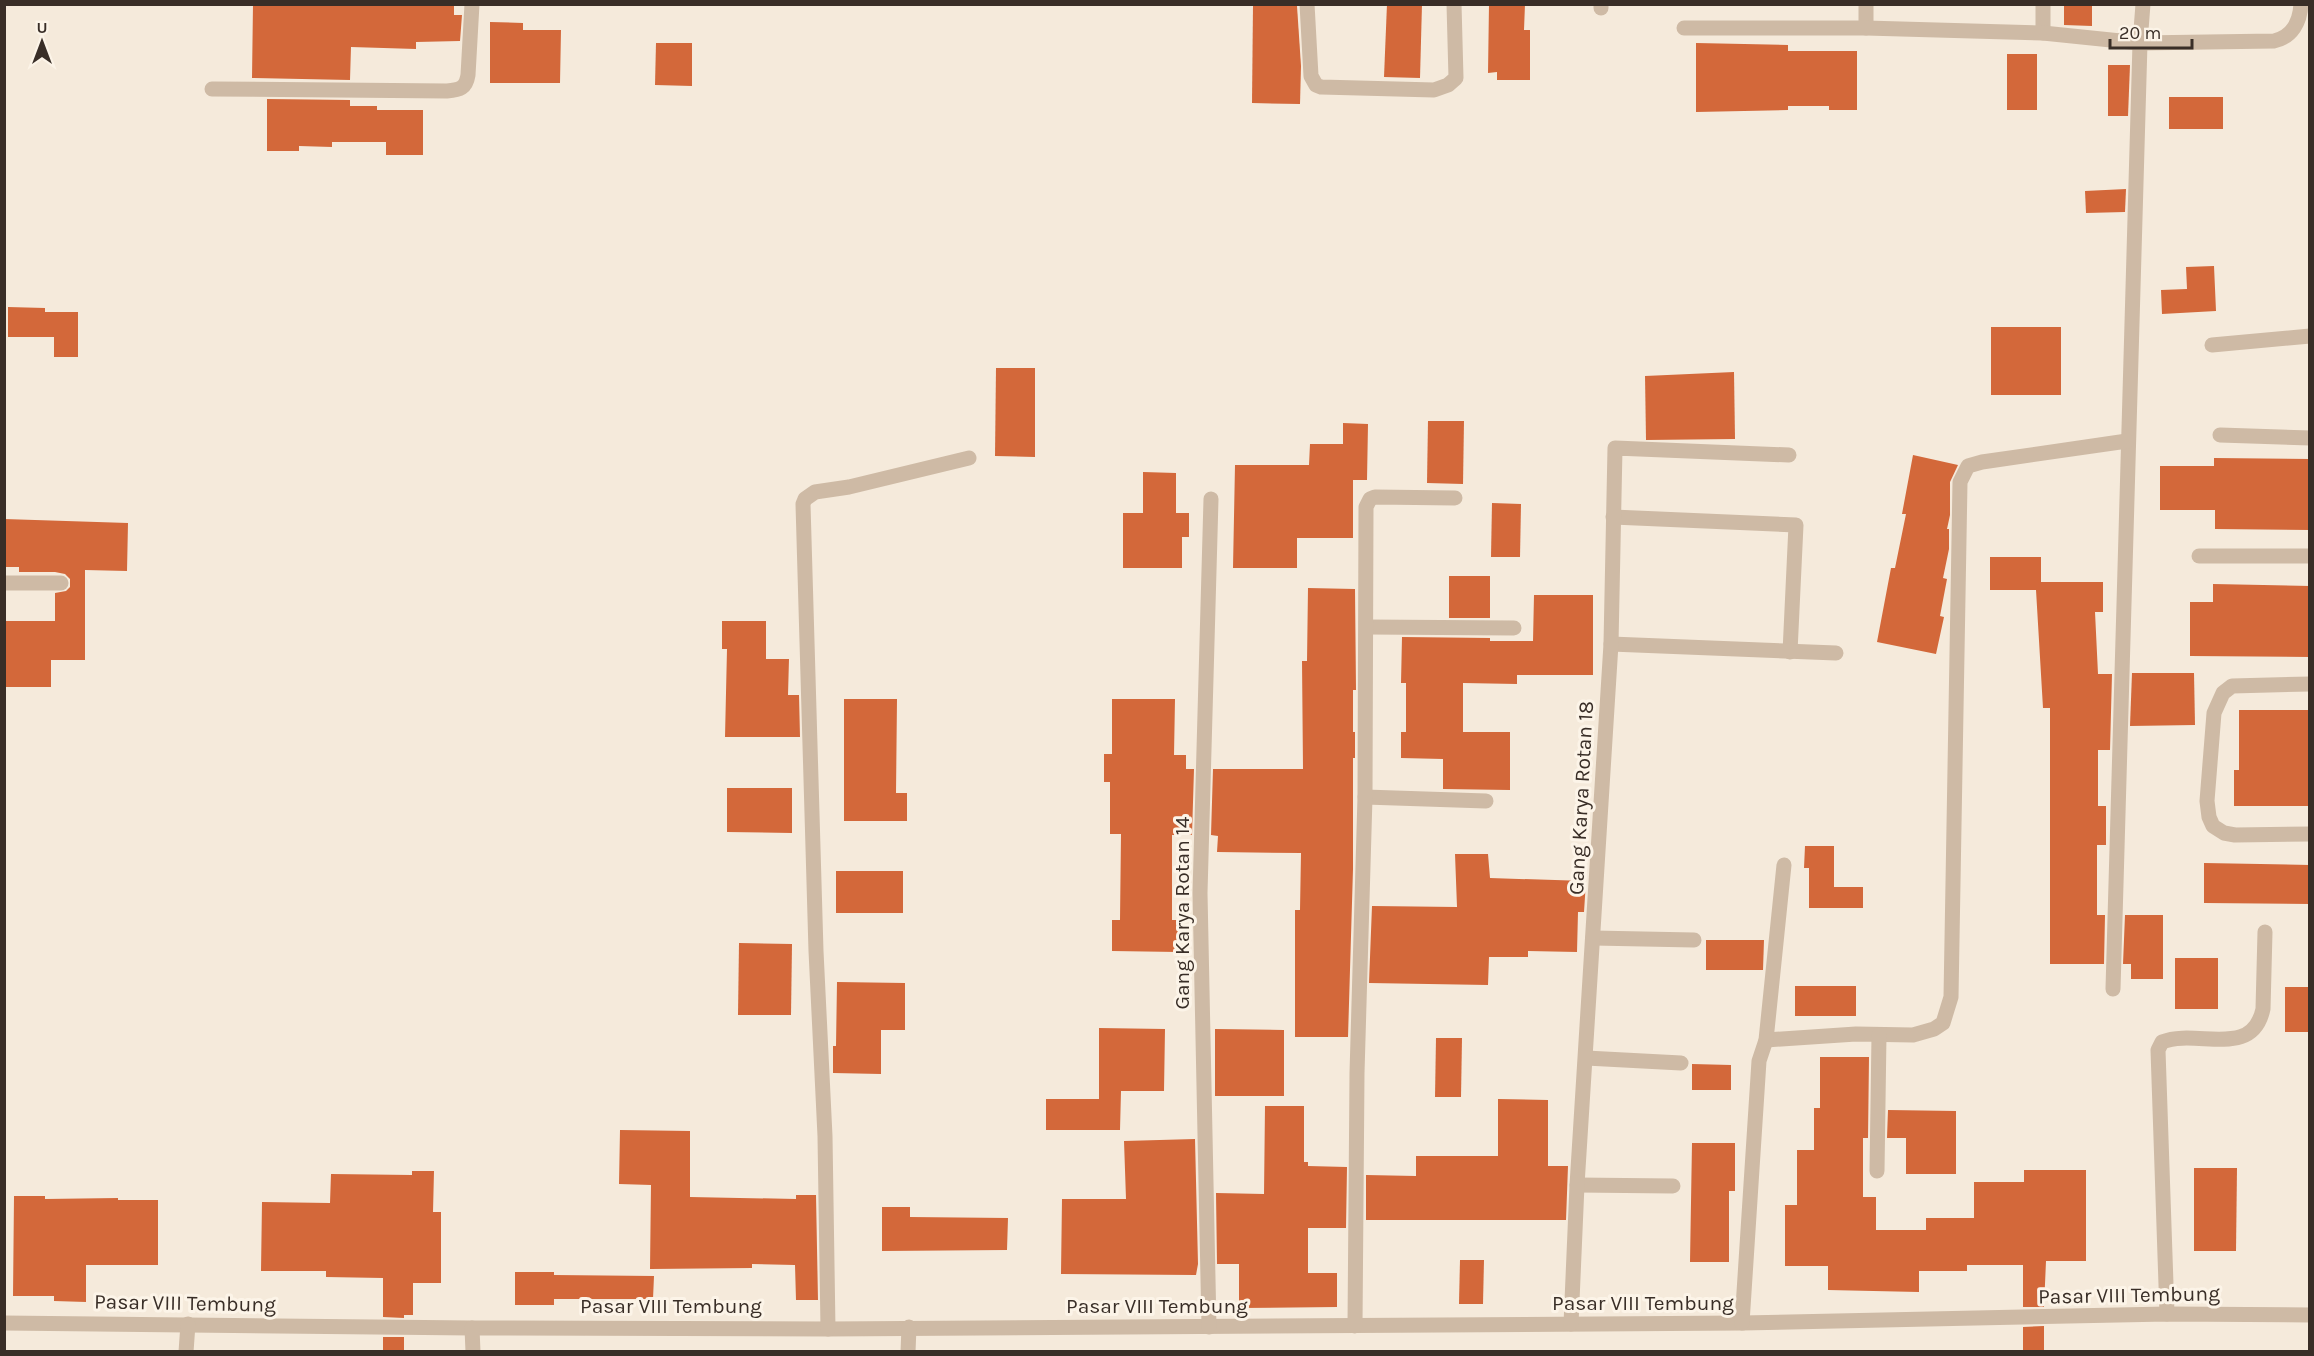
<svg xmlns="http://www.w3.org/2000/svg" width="2314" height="1356" font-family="Karla,sans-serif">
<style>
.building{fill:#d3683a}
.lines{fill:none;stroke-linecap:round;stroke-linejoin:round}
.minor{stroke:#cebaa5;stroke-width:15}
.labels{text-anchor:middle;stroke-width:6;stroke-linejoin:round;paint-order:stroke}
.street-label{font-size:21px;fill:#392e27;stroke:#fcf4e8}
</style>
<rect width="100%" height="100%" fill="#f5eadb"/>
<!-- building -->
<g class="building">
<path d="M 253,4 L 454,4 L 454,15 L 462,15 L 460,41 L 416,42 L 416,49 L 351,47 L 350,80 L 252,78 Z"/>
<path d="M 1387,4 L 1422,4 L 1420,78 L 1384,77 Z"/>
<path d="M 1489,4 L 1525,4 L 1524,30 L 1530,30 L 1530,80 L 1497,80 L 1497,72 L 1488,73 Z"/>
<path d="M 2064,4 L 2092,4 L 2092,26 L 2064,25 Z"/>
<path d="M 1253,5 L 1297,6 L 1301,66 L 1300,104 L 1252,103 Z"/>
<path d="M 490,22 L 523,23 L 523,30 L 561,30 L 560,83 L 490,83 Z"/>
<path d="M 656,43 L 692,43 L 692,86 L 655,85 Z"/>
<path d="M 1696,43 L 1788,45 L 1788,51 L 1857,51 L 1857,110 L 1829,110 L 1829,106 L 1788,106 L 1788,110 L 1696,112 Z"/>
<rect x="2007" y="54" width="30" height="56"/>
<path d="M 2108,65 L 2130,65 L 2128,116 L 2108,116 Z"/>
<rect x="2169" y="97" width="54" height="32"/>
<path d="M 267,99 L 350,100 L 350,106 L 377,106 L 377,110 L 423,110 L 423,155 L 386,155 L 386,142 L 332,142 L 332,147 L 299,146 L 299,151 L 267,151 Z"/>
<path d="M 2126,189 L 2125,212 L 2086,213 L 2085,191 Z"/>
<path d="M 2214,266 L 2216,311 L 2162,314 L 2161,290 L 2187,289 L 2186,267 Z"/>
<path d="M 8,307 L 45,308 L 45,312 L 78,312 L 78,357 L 54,357 L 54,337 L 8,337 Z"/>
<rect x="1991" y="327" width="70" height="68"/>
<path d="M 996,368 L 1035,368 L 1035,457 L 995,456 Z"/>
<path d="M 1734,372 L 1735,439 L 1646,440 L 1645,376 Z"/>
<path d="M 1428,421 L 1464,421 L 1463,484 L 1427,483 Z"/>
<path d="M 1343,423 L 1368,424 L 1367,480 L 1353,480 L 1353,538 L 1297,538 L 1297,568 L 1233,568 L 1235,465 L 1309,465 L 1310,444 L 1343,444 Z"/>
<path d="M 1913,455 L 1958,465 L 1950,482 L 1950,515 L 1947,529 L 1949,529 L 1949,549 L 1943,578 L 1947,579 L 1940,616 L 1944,617 L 1936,654 L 1877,642 L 1891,568 L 1895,568 L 1906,514 L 1902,514 Z"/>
<path d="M 2214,458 L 2310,459 L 2310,530 L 2215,529 L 2215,510 L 2160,510 L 2160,466 L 2214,466 Z"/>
<path d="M 1143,472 L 1176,473 L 1176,513 L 1189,513 L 1189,537 L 1182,537 L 1182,568 L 1123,568 L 1123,513 L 1143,513 Z"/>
<path d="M 1492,503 L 1521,504 L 1520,557 L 1491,557 Z"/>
<path d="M 4,519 L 128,523 L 127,571 L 85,570 L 85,660 L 51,660 L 51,687 L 4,687 L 4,621 L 55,621 L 55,593 L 66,591 L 70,587 L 70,579 L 65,574 L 55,572 L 19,572 L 19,567 L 4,567 Z"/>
<path d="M 1990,557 L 2041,557 L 2041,582 L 2103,582 L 2103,612 L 2095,612 L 2098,674 L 2112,674 L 2110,750 L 2098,750 L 2098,806 L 2106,806 L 2106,845 L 2097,845 L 2097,915 L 2105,915 L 2104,964 L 2050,964 L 2050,708 L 2043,708 L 2036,590 L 1990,590 Z"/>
<rect x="1449" y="576" width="41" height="42"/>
<path d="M 2213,584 L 2310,586 L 2310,657 L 2190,656 L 2190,602 L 2213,602 Z"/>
<path d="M 1308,588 L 1355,589 L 1356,690 L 1353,690 L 1353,732 L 1355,732 L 1355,758 L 1353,758 L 1353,869 L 1348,1037 L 1295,1037 L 1295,910 L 1300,910 L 1301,853 L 1217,852 L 1218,836 L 1211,835 L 1213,769 L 1303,769 L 1302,661 L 1307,661 Z"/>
<path d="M 1534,595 L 1593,595 L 1593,675 L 1517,675 L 1517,684 L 1463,683 L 1463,732 L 1510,732 L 1510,790 L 1443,789 L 1443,759 L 1401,758 L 1401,732 L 1406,732 L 1406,683 L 1401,683 L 1402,637 L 1490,638 L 1490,641 L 1533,641 Z"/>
<path d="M 722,621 L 766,621 L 766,659 L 789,659 L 788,695 L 799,695 L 800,737 L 725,737 L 727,649 L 722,649 Z"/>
<path d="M 2132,673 L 2194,673 L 2195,725 L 2130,726 Z"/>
<path d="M 844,699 L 897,699 L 896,793 L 907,793 L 907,821 L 844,821 Z"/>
<path d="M 1112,699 L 1175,699 L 1174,755 L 1186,755 L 1186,769 L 1194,769 L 1192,835 L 1172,835 L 1172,920 L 1178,920 L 1178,952 L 1112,951 L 1112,920 L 1120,920 L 1121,834 L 1110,834 L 1110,782 L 1104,782 L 1104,754 L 1112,754 Z"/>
<path d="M 2239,710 L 2310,710 L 2310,806 L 2234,806 L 2234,770 L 2239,770 Z"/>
<path d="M 727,788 L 792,788 L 792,833 L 727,832 Z"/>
<path d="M 1805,846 L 1834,846 L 1834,887 L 1863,887 L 1863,908 L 1809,908 L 1809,868 L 1804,868 Z"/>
<path d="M 1455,854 L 1488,854 L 1490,878 L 1586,881 L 1584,912 L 1578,912 L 1577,952 L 1528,951 L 1528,957 L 1489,957 L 1488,985 L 1369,983 L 1372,906 L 1457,907 Z"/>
<path d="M 2204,863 L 2310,865 L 2310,904 L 2204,903 Z"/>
<rect x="836" y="871" width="67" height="42"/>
<path d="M 2125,915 L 2163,915 L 2163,979 L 2131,979 L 2131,964 L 2123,964 Z"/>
<path d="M 1706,940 L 1764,940 L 1763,970 L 1706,970 Z"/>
<path d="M 739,943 L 792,944 L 791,1015 L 738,1015 Z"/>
<rect x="2175" y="958" width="43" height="51"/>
<path d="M 837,982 L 905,983 L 905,1030 L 881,1030 L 881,1074 L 833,1073 L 833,1046 L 836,1046 Z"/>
<rect x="1795" y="986" width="61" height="30"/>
<rect x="2285" y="987" width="25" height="45"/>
<path d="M 1099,1028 L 1165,1029 L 1164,1091 L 1121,1091 L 1120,1130 L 1046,1130 L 1046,1099 L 1099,1099 Z"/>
<path d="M 1215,1029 L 1284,1030 L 1284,1096 L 1215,1096 Z"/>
<path d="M 1436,1038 L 1462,1038 L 1461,1097 L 1435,1097 Z"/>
<path d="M 1820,1057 L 1869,1057 L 1868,1138 L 1863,1138 L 1863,1197 L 1876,1197 L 1876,1230 L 1926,1230 L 1926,1218 L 1974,1218 L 1974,1182 L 2024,1182 L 2024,1170 L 2086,1170 L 2086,1261 L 2046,1261 L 2044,1307 L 2023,1307 L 2023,1265 L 1967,1265 L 1967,1271 L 1919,1271 L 1919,1292 L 1828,1290 L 1828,1266 L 1785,1266 L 1785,1205 L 1797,1205 L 1797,1150 L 1814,1150 L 1814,1108 L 1820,1108 Z"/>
<path d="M 1692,1064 L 1731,1065 L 1731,1090 L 1692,1090 Z"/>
<path d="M 1498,1099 L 1548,1100 L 1548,1166 L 1568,1166 L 1566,1220 L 1366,1220 L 1366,1175 L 1416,1176 L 1416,1156 L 1498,1156 Z"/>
<path d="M 1265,1106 L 1304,1106 L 1304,1162 L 1308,1162 L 1308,1166 L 1347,1167 L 1346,1228 L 1308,1228 L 1308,1273 L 1337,1273 L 1337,1307 L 1239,1308 L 1239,1264 L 1217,1264 L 1216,1193 L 1264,1194 Z"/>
<path d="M 1888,1110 L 1956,1111 L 1956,1174 L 1906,1174 L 1906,1138 L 1887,1138 Z"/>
<path d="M 620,1130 L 690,1131 L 690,1197 L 796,1199 L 796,1195 L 816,1195 L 818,1300 L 796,1300 L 795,1265 L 752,1264 L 752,1268 L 650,1269 L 651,1185 L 619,1184 Z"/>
<path d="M 1195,1139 L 1198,1264 L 1196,1275 L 1061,1274 L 1062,1199 L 1126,1199 L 1124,1141 Z"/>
<path d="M 1692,1143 L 1735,1143 L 1735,1191 L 1729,1191 L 1729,1262 L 1690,1262 Z"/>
<path d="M 2194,1168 L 2237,1168 L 2236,1251 L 2194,1251 Z"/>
<path d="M 412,1171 L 434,1171 L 433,1212 L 441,1212 L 441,1283 L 413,1283 L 413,1315 L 404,1315 L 404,1318 L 383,1317 L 383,1278 L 326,1277 L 326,1271 L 261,1271 L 262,1202 L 330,1203 L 331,1174 L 412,1175 Z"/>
<path d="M 14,1196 L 45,1196 L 45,1199 L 118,1198 L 118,1200 L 158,1200 L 158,1265 L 86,1265 L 86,1302 L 54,1301 L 54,1296 L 13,1296 Z"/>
<path d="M 882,1207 L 910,1207 L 910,1217 L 1008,1218 L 1007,1250 L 882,1251 Z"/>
<path d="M 1460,1260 L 1484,1260 L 1483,1304 L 1459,1304 Z"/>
<path d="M 515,1272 L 554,1272 L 554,1275 L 654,1276 L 653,1299 L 554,1299 L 554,1305 L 515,1305 Z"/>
<path d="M 2044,1326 L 2044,1352 L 2023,1352 L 2023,1327 Z"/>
<rect x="383" y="1337" width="21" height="15"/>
</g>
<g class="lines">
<!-- minor -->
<g class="minor">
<path d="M 1307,4 L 1311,76 L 1316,85 L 1321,87 L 1434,90 L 1448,85 L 1456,78 L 1454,4"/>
<path d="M 1601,4 L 1601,8"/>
<path d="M 1866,4 L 1866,28"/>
<path d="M 2043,4 L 2043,33"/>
<path d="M 1684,28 L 1866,28 L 2043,33 L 2140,43 L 2274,41 C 2292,37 2300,22 2301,4"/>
<path d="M 212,89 L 447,91 C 460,90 466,88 468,75 L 472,4"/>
<path d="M 2212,345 L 2310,336"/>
<path d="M 2220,435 L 2310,438"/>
<path d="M 1613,517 L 1796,525 L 1790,652"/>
<path d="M 2199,556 L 2310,556"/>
<path d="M 4,583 L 61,583"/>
<path d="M 1367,627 L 1514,628"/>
<path d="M 1611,644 L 1836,653"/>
<path d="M 2310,684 L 2232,686 L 2223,693 L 2214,713 L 2207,801 L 2209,817 L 2213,826 L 2224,833 L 2235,835 L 2310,834"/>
<path d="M 1365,797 L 1486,801"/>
<path d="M 1593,938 L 1694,940"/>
<path d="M 2113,989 L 2140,43 L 2143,4"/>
<path d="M 1766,1040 L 1856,1034 L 1913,1035 L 1934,1029 L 1943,1023 L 1951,997 L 1960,482 L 1968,466 L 1982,462 L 2127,441"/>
<path d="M 1586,1058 L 1681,1063"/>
<path d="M 1877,1171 L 1879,1035"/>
<path d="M 1577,1185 L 1673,1186"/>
<path d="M 2167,1314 L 2158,1050 L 2162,1042 C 2197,1028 2252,1060 2263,1009 L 2265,932"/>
<path d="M 4,1323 L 472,1328 L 828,1329 L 1742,1323 L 2167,1314 L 2310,1315"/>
<path d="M 1742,1323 L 1759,1061 L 1766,1040 L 1784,865"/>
<path d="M 1571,1324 L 1577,1185 L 1611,644 L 1615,448 L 1789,455"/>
<path d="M 1355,1326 L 1357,1073 L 1365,797 L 1366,507 L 1370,499 L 1375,497 L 1455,498"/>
<path d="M 1209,1327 L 1200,893 L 1211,499"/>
<path d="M 472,1328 L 473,1352"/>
<path d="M 828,1329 L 825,1136 L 816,951 L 803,504 L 805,499 L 815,492 L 849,487 L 969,458"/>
<path d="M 186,1352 L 188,1324"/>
<path d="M 908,1352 L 909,1327"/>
</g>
</g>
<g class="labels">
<!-- street labels -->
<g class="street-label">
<text transform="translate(1581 798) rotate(-87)" y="7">Gang Karya Rotan 18</text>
<text transform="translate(1182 913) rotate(-90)" y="7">Gang Karya Rotan 14</text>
<text transform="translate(2129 1295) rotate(-1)" y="7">Pasar VIII Tembung</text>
<text transform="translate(185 1303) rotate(1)" y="7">Pasar VIII Tembung</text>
<text x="1643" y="1310">Pasar VIII Tembung</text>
<text x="671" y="1313">Pasar VIII Tembung</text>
<text x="1157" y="1313">Pasar VIII Tembung</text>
</g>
</g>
<!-- border -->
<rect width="2314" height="1356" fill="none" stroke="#392e27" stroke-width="12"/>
<!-- north arrow -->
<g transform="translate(42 42)" stroke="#fcf4e8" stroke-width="4.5" paint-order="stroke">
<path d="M0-4.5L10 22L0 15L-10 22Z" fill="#392e27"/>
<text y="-9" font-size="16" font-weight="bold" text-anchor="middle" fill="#392e27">U</text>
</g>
<!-- scale -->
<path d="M2110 39v9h82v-9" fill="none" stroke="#392e27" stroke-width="3"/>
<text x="2119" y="39" font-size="18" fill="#392e27" stroke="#fcf4e8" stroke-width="4.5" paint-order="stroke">20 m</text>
</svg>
